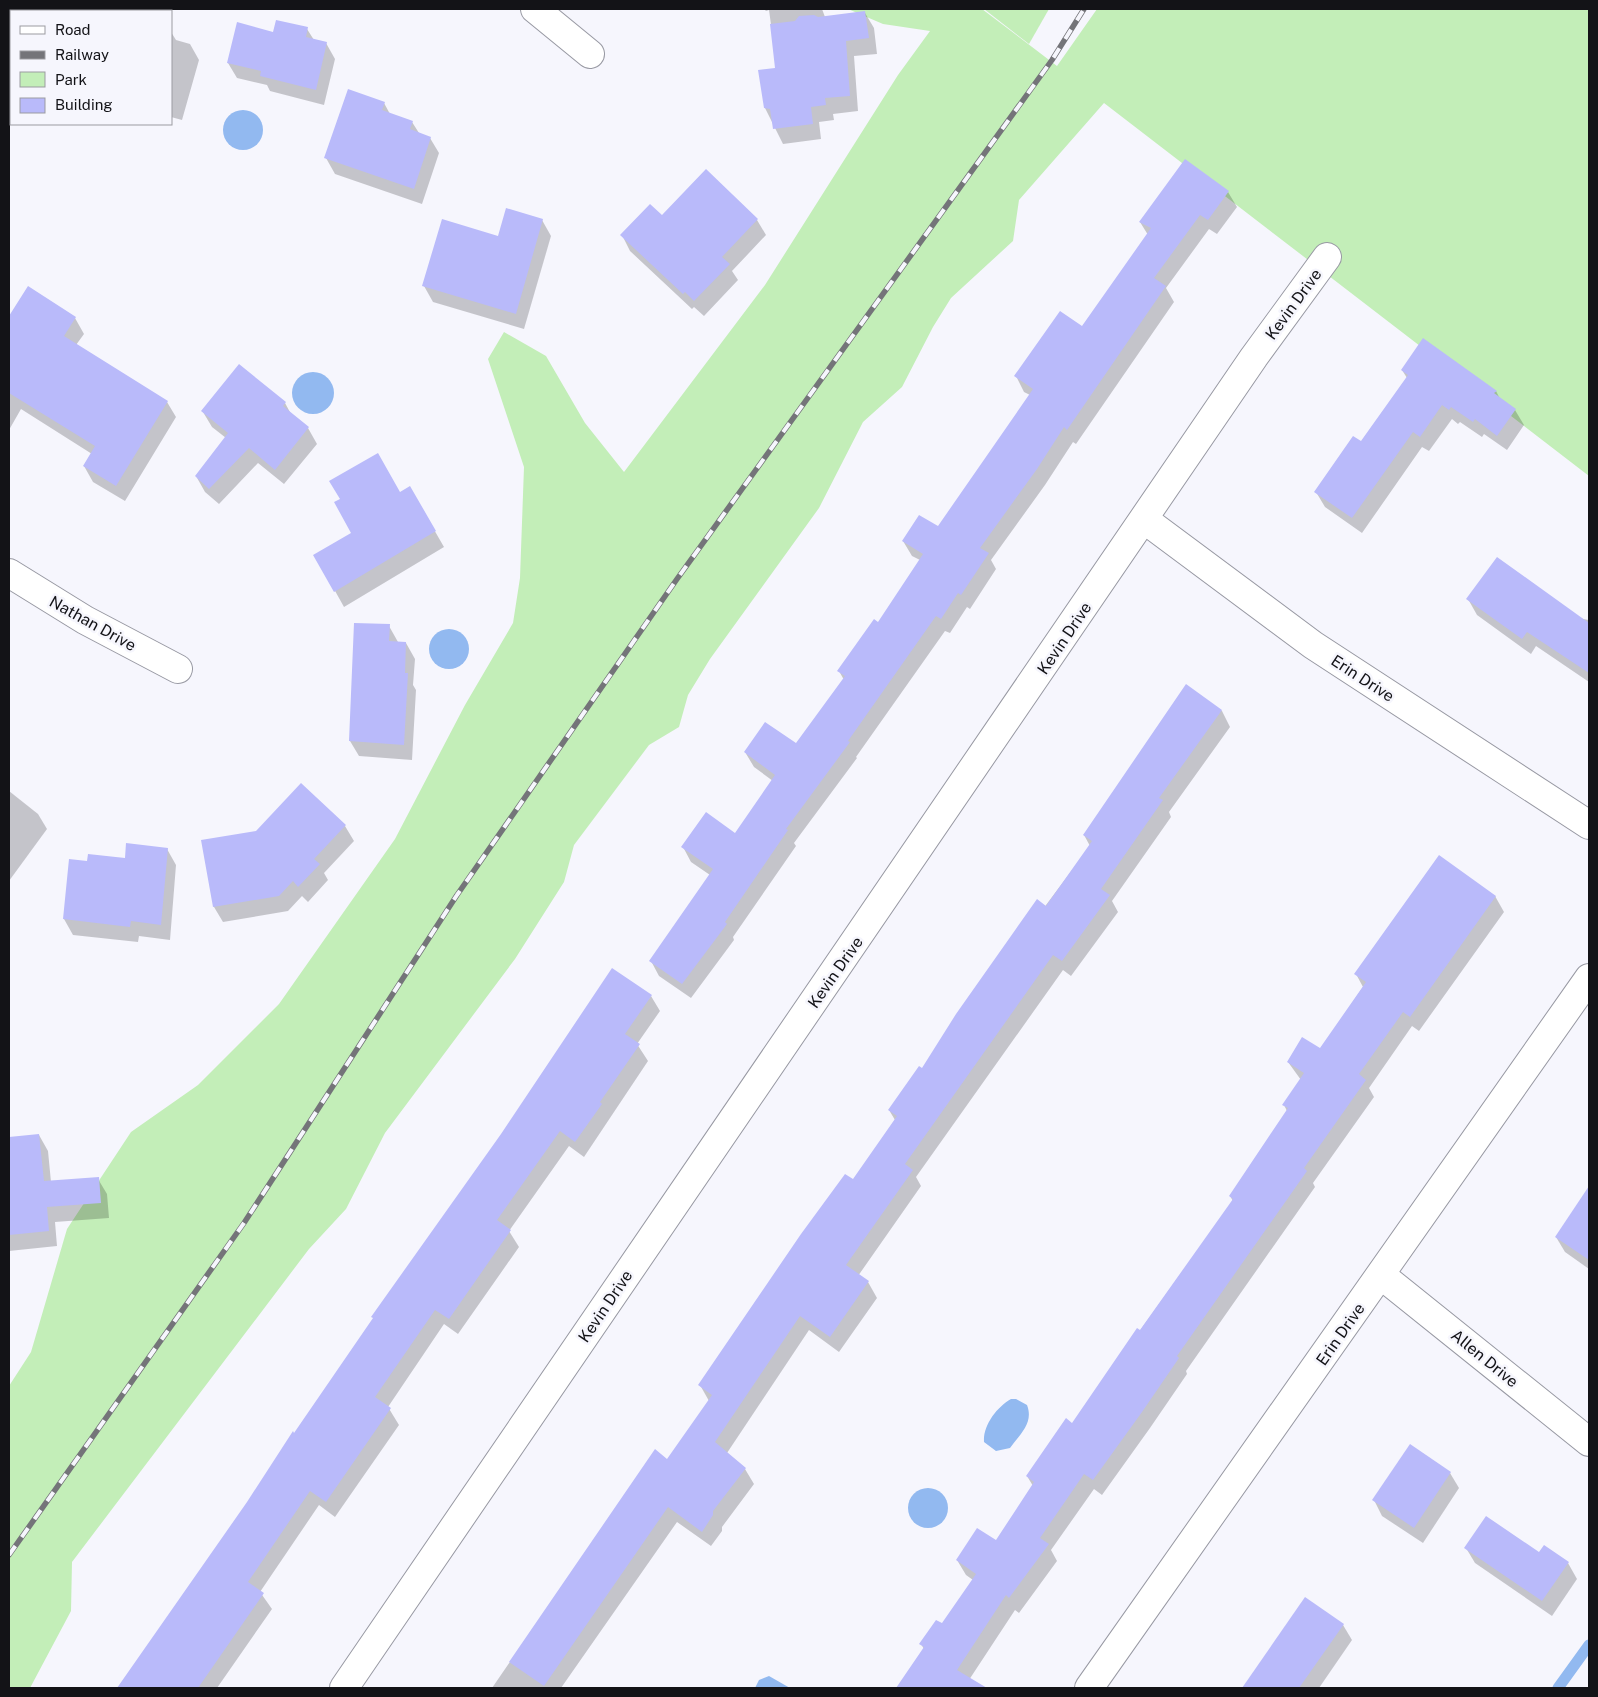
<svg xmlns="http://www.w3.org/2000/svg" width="1598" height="1697" font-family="'Public Sans',sans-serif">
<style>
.green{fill:#c3eeb8}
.water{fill:#92b9f0}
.shadow{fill:#0003}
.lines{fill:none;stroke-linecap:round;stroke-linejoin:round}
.stream{stroke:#92b9f0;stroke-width:11}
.building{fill:#b9bafa}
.minor-casing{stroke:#9899a3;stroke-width:30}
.minor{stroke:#fff;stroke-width:28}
.rail-casing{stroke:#747479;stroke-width:5.5}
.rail{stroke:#f6f6fd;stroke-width:4;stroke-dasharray:11;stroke-linecap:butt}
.labels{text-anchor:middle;stroke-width:5;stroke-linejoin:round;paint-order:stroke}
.street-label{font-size:16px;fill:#131317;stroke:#f6f6fd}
</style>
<rect width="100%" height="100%" fill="#f6f6fd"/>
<!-- green -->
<g class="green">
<path d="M 848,9 L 982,9 L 1057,66 L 1097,9 L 1589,9 L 1589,476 L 1104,103 L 1019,200 L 1013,241 L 951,298 L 933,327 L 902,387 L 863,422 L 819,508 L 710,659 L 688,695 L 679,727 L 649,745 L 574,845 L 564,882 L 515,959 L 385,1133 L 346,1209 L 309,1249 L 72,1562 L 71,1611 L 30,1688 L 9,1688 L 9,1386 L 31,1352 L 67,1229 L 131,1132 L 198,1085 L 279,1004 L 395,839 L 465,705 L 513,623 L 520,578 L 524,467 L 488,359 L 504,332 L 546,356 L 585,423 L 624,472 L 765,285 L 898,75 L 930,31 L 883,24 Z"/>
<path d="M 984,9 L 1049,9 L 1029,44 Z"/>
</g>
<!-- water -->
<g class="water">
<circle cx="243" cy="130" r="20"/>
<circle cx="313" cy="393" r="21"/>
<circle cx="449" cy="649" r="20"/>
<path d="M 1011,1399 L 1016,1399 L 1027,1405 C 1034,1423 1020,1434 1010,1448 L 996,1451 L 984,1442 C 983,1425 997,1407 1011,1399 Z"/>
<circle cx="928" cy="1508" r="20"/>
<path d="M 769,1676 L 790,1688 L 755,1688 L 759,1680 Z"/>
</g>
<!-- shadow -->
<g class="shadow">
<path d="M 764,9 L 822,9 L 825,17 L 865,13 L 874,28 L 877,54 L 854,56 L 858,111 L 833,114 L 834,120 L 819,122 L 821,139 L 783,144 L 765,108 L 777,69 L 769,10 L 766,11 Z"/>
<path d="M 307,29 L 314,40 L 326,43 L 335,59 L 324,105 L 270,91 L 267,85 L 237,78 L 228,63 L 274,33 Z"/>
<path d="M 171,32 L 176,40 L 190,44 L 199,60 L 182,120 L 171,117 Z"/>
<path d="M 384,103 L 390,114 L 412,122 L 419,133 L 430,138 L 439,153 L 422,204 L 335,174 L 326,158 Z"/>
<path d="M 706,171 L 757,220 L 766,235 L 732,271 L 738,280 L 704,316 L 694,307 L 692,309 L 630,251 L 622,235 L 662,217 Z"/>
<path d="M 1228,192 L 1237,207 L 1217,234 L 1209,229 L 1166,288 L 1174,302 L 1076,444 L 1073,442 L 1045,485 L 991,560 L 996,569 L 970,609 L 967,607 L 950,633 L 945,631 L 856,757 L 857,758 L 794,843 L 796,846 L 733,937 L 734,940 L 691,998 L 659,976 L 651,961 L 710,875 L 691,862 L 683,847 L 735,835 L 773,781 L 754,767 L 745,752 L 796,745 L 844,680 L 839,671 L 879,624 L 920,560 L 912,556 L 903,541 L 938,528 L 1030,395 L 1024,392 L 1016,376 L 1082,327 L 1148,235 L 1140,222 Z"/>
<path d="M 542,220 L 551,236 L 524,329 L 433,302 L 424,286 L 499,237 Z"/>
<path d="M 28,288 L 75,318 L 84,334 L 76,345 L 167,402 L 176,417 L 125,501 L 93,482 L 84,466 L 92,454 L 21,409 L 9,430 L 9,318 Z"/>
<path d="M 1402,370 L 1496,391 L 1500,399 L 1515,410 L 1524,425 L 1507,450 L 1484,434 L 1482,437 L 1460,422 L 1458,424 L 1452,419 L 1429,451 L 1422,447 L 1362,533 L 1325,507 L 1316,492 L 1361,443 L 1407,378 Z"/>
<path d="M 285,403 L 291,414 L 308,428 L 317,444 L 284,484 L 258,463 L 219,504 L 205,492 L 196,476 L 226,438 L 212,427 L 203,412 Z"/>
<path d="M 410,488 L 444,547 L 344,607 L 315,555 L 353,534 Z"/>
<path d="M 1468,599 L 1589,620 L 1589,682 L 1536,646 L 1531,654 L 1477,615 Z"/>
<path d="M 389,626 L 398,642 L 406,643 L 415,659 L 413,685 L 416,690 L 412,760 L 359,756 L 350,741 Z"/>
<path d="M 1186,686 L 1222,711 L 1230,727 L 1169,812 L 1171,817 L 1112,901 L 1118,912 L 1071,976 L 1063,970 L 916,1177 L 921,1186 L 858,1276 L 868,1282 L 877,1298 L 839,1352 L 809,1330 L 727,1453 L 745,1469 L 754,1484 L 722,1527 L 722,1531 L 711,1546 L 677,1522 L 561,1688 L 492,1688 L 655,1451 L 668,1461 L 709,1401 L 700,1385 L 853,1181 L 895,1120 L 889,1110 L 923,1070 L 1090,846 L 1084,835 Z"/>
<path d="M 301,785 L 345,826 L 354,841 L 324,873 L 328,880 L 308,902 L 302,896 L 288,911 L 223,922 L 214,907 L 202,841 L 257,832 Z"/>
<path d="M 9,791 L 38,814 L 47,829 L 9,881 Z"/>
<path d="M 167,849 L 176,865 L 170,940 L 139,936 L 138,942 L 73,935 L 64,919 L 126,859 Z"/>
<path d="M 1495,896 L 1504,912 L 1419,1031 L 1412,1026 L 1369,1088 L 1374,1097 L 1313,1183 L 1315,1187 L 1186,1371 L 1187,1374 L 1150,1428 L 1102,1495 L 1094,1489 L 1051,1550 L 1057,1561 L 1019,1613 L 1015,1610 L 967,1683 L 970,1688 L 898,1688 L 924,1649 L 921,1644 L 942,1625 L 973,1580 L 966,1575 L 957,1560 L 996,1542 L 1033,1486 L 1027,1476 L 1073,1424 L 1233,1201 L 1230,1196 L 1287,1111 L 1284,1105 L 1301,1080 L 1288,1062 L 1321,1049 L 1363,987 L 1356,974 Z"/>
<path d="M 651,996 L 660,1011 L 637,1044 L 648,1061 L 584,1157 L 569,1146 L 509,1231 L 519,1247 L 458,1334 L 444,1324 L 388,1407 L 399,1425 L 335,1517 L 319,1505 L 260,1592 L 272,1609 L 217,1688 L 120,1688 L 295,1434 Z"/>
<path d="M 39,1135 L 48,1151 L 51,1182 L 98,1179 L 107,1194 L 109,1218 L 55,1222 L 57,1246 L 9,1251 L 9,1138 Z"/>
<path d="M 1589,1188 L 1589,1269 L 1565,1252 L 1556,1237 Z"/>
<path d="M 1450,1473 L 1459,1488 L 1423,1543 L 1382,1516 L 1374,1500 Z"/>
<path d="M 1466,1548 L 1540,1554 L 1568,1563 L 1577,1579 L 1552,1616 L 1475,1563 Z"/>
<path d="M 1305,1599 L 1343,1625 L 1352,1640 L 1319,1688 L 1244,1688 Z"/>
</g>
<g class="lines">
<!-- stream -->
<path class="stream" d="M 1558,1688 L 1589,1645"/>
</g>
<!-- building -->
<g class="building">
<path d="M 865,11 L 869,38 L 846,41 L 850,96 L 825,98 L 826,105 L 811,107 L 813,124 L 773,129 L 770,109 L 764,108 L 758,70 L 775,68 L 770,24 L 795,21 L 799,16 L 814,15 L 818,17 Z"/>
<path d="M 276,20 L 308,27 L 306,37 L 327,42 L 316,90 L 260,76 L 261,71 L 227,63 L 237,22 L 273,32 Z"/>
<path d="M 348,89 L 385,102 L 382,110 L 413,121 L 410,129 L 431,137 L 414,189 L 324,158 Z"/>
<path d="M 1185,159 L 1229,191 L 1208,220 L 1200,215 L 1154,278 L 1166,286 L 1067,430 L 1064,427 L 1037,469 L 980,548 L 989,553 L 961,595 L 958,593 L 941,619 L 936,616 L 848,741 L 850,742 L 786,829 L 788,830 L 725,922 L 727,924 L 682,984 L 649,961 L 713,869 L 681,847 L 706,812 L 735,833 L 775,775 L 744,752 L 765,722 L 796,743 L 845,676 L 837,671 L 874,619 L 878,622 L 923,554 L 902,541 L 919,515 L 938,526 L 1033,389 L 1014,376 L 1060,311 L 1082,326 L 1151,228 L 1139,222 Z"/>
<path d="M 706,169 L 758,219 L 722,257 L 730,264 L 694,301 L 685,292 L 683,294 L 620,235 L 650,204 L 662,215 Z"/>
<path d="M 506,208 L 543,219 L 516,314 L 422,286 L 442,219 L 498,236 Z"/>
<path d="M 28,286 L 76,317 L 64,336 L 168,401 L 116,486 L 83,466 L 95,446 L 9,393 L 9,316 Z"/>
<path d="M 1423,338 L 1497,391 L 1494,393 L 1516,409 L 1497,436 L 1475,419 L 1473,422 L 1451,407 L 1449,410 L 1442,405 L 1420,437 L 1413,432 L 1352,518 L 1314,492 L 1353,436 L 1361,441 L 1408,375 L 1401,370 Z"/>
<path d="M 239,364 L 286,402 L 283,406 L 309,427 L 275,470 L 249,448 L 209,489 L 195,476 L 228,433 L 201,411 Z"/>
<path d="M 378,453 L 400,492 L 410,486 L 436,531 L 334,592 L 313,555 L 351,533 L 334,502 L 340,499 L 329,481 Z"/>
<path d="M 1497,557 L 1589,623 L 1589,673 L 1527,632 L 1522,639 L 1466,599 Z"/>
<path d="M 354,623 L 390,624 L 389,641 L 406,642 L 405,673 L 408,673 L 404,745 L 349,741 Z"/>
<path d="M 1186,684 L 1222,710 L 1159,798 L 1163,800 L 1101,889 L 1110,895 L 1062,961 L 1053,955 L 905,1164 L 913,1170 L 846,1265 L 869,1281 L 830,1337 L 800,1316 L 715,1442 L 746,1468 L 713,1511 L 713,1515 L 702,1532 L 668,1507 L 544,1686 L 509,1662 L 655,1449 L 667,1459 L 712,1395 L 698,1385 L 801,1234 L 845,1174 L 853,1179 L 897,1116 L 888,1110 L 919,1066 L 922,1068 L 956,1014 L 1037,899 L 1046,906 L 1092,841 L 1083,835 Z"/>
<path d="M 301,783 L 346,825 L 314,859 L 320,864 L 298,887 L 293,881 L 279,896 L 213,907 L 201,840 L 256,831 Z"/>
<path d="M 126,843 L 168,848 L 161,925 L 131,921 L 130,927 L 63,919 L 69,859 L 87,861 L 88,854 L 125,858 Z"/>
<path d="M 1439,855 L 1496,896 L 1410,1017 L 1403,1012 L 1359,1074 L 1366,1080 L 1304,1168 L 1307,1171 L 1177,1356 L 1179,1358 L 1142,1412 L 1093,1480 L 1084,1474 L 1040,1538 L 1049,1544 L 1009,1598 L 1006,1595 L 957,1670 L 987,1688 L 896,1688 L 924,1647 L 919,1644 L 936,1620 L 942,1623 L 976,1574 L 956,1560 L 977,1528 L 996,1540 L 1034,1482 L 1026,1476 L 1066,1418 L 1072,1423 L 1137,1328 L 1140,1330 L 1233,1199 L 1229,1196 L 1288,1108 L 1282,1105 L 1304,1073 L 1287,1062 L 1302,1037 L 1320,1048 L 1366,982 L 1354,974 Z"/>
<path d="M 612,968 L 652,995 L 625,1034 L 640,1044 L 600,1102 L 602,1104 L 575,1142 L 560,1131 L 497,1220 L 511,1230 L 449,1319 L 435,1310 L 375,1397 L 391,1408 L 326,1502 L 310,1491 L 248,1582 L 264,1593 L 198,1688 L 117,1688 L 247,1502 L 293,1431 L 294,1433 L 373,1318 L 371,1317 L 501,1134 Z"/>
<path d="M 39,1134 L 44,1181 L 99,1177 L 101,1203 L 47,1207 L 49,1231 L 9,1235 L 9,1137 Z"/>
<path d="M 1589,1186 L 1589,1260 L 1555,1237 Z"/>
<path d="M 1410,1444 L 1451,1472 L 1414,1528 L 1372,1500 Z"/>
<path d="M 1486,1516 L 1539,1552 L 1544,1545 L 1569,1562 L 1542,1601 L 1464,1548 Z"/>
<path d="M 1305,1597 L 1344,1624 L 1299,1688 L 1242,1688 Z"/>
</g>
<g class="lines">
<defs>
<g id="minor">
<path d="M 535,9 L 590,54"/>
<path d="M 1145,520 L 1313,645 L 1589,825"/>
<path d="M 9,573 L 85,620 L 178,669"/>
<path d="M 1381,1275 L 1589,1442"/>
<path d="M 344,1688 L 1254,357 L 1327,257"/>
<path d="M 1089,1688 L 1589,978"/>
</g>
</defs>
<!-- minor casing -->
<use href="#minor" class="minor-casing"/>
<!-- minor -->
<use href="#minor" class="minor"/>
<defs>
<path id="rail" d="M 9,1555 L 244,1223 L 457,895 L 677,579 L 1052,60 L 1084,9"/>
</defs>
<!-- rail casing -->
<use href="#rail" class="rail-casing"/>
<!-- rail -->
<use href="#rail" class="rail"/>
</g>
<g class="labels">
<!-- street labels -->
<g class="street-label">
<text transform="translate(1293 304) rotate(-54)" y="6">Kevin Drive</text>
<text transform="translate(93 623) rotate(29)" y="6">Nathan Drive</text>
<text transform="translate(1064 638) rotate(-56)" y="6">Kevin Drive</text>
<text transform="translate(1363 678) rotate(33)" y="6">Erin Drive</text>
<text transform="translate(835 972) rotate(-55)" y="6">Kevin Drive</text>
<text transform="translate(605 1306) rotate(-56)" y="6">Kevin Drive</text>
<text transform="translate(1340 1334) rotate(-55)" y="6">Erin Drive</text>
<text transform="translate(1485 1358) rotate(39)" y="6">Allen Drive</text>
</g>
</g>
<!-- border -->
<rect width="1598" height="1697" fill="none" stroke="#131317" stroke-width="20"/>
<!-- legend -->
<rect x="10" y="10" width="162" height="115" fill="#f6f6fd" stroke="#9b9ba1"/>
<rect x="20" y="26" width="25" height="8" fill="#ffffff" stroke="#9b9ba1"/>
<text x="55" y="35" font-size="15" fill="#131317">Road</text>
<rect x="20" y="51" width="25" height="8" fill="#747479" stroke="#9b9ba1"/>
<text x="55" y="60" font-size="15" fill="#131317">Railway</text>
<rect x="20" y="72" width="25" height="15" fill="#c3eeb8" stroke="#9b9ba1"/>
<text x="55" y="85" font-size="15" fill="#131317">Park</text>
<rect x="20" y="98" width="25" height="15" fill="#b9bafa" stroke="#9b9ba1"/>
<text x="55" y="110" font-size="15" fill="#131317">Building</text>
</svg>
